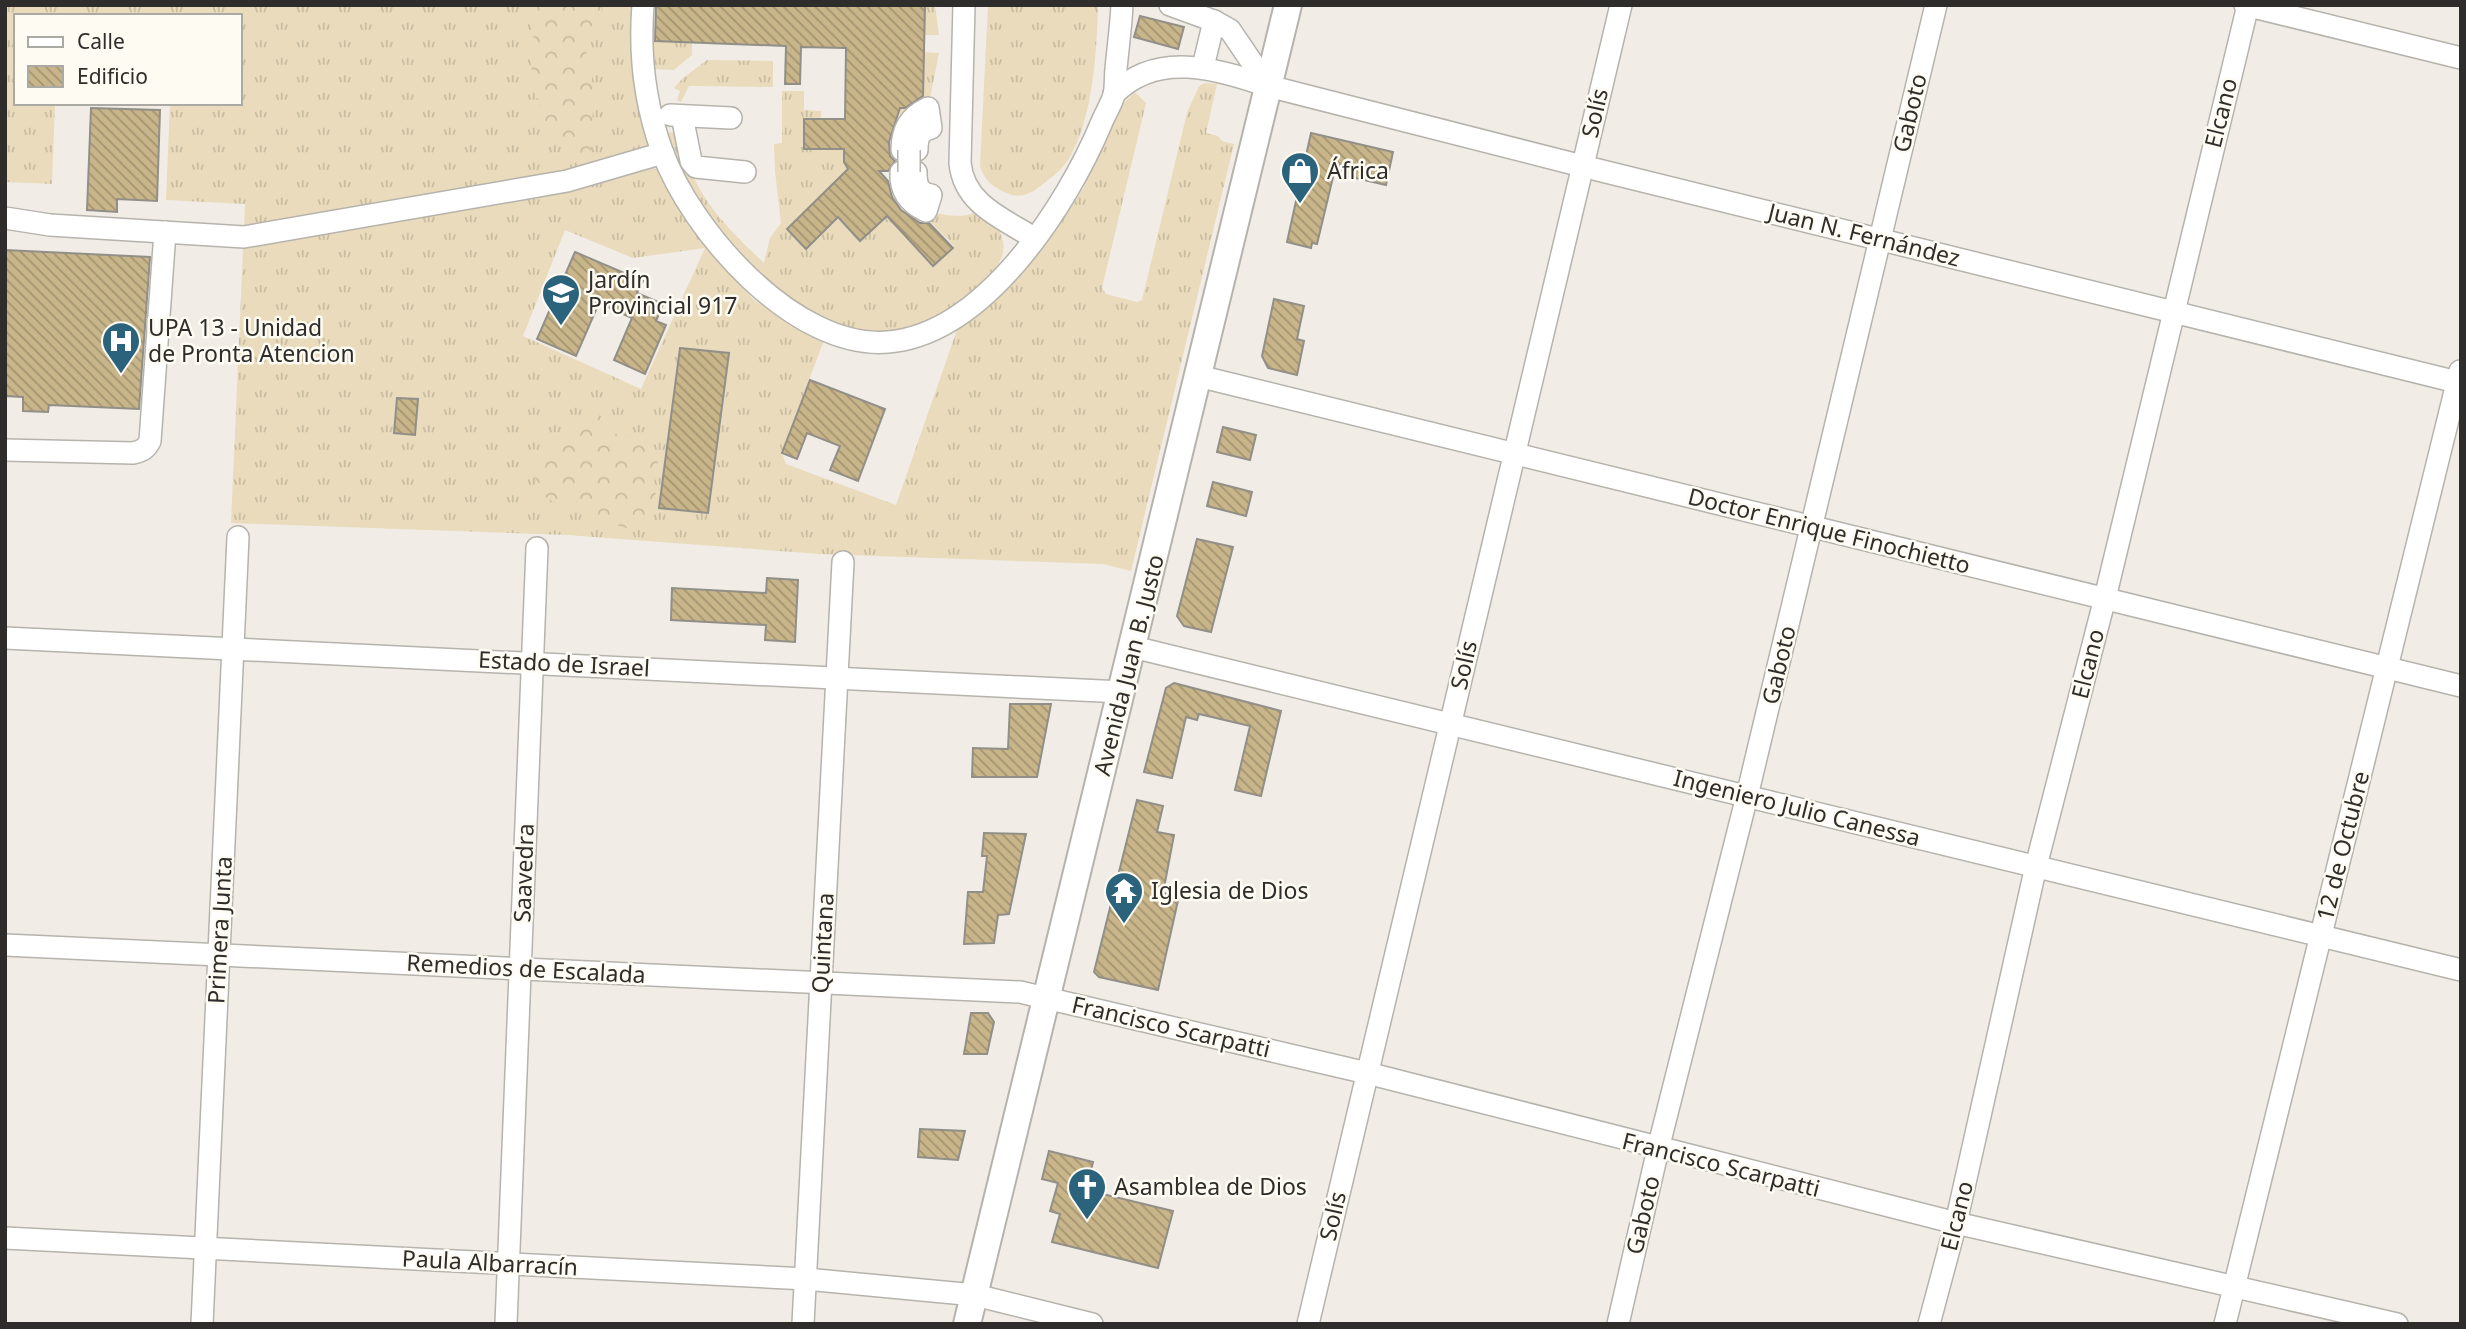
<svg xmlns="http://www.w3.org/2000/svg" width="2466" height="1329" font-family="'Noto Sans',sans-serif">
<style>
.grass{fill:url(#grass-tufts);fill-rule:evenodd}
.forest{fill:url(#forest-crowns)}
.building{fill:url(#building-back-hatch);stroke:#928f88;stroke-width:2}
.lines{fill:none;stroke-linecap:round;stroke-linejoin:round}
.minor-casing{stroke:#b6b3ac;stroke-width:24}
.major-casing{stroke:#b6b3ac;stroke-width:30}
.minor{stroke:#fff;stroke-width:21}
.major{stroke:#fff;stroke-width:26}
.minor-bridge-casing{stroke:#b6b3ac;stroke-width:24;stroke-linecap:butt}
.minor-bridge{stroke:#fff;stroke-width:21}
.labels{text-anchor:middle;stroke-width:5;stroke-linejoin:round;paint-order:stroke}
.street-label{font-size:23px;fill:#2f2d2b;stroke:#fefbf3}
.poi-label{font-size:23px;fill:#2f2d2b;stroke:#fefbf3;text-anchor:start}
</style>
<defs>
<pattern id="grass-tufts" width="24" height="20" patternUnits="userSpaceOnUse" patternTransform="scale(1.75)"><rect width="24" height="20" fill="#e9dbbb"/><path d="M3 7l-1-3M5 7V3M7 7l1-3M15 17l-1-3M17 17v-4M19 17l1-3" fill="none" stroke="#c8bca1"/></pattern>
<pattern id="forest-crowns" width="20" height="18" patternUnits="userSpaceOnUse" patternTransform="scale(1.75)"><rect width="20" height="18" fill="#e9dbbb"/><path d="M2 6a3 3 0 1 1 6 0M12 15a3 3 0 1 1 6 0" fill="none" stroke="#c8bca1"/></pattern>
<pattern id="building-back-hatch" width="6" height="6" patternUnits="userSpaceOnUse" patternTransform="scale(1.75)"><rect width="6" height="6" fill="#c8b58a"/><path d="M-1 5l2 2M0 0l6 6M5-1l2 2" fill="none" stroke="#a39471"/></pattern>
</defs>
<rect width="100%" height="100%" fill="#f1ede6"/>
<!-- grass -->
<g class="grass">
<path d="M 5,5 L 636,5 L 649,145 L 646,150 L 650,166 L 661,172 L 682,213 L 706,247 L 754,300 L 806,332 L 824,340 L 782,453 L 786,464 L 896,505 L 958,327 L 1010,285 L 1066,215 L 1084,187 L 1120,107 L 1135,92 L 1146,103 L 1102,288 L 1106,294 L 1137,302 L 1142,300 L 1187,113 L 1199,86 L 1205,83 L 1217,84 L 1206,133 L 1218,136 L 1222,141 L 1234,144 L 1131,571 L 1103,564 L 820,554 L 567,535 L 231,523 L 245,204 L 166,200 L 170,103 L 240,103 L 240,16 L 16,16 L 16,103 L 55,103 L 52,184 L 5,182 ZM 565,230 L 633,258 L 705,248 L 641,389 L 523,336 ZM 680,348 L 729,354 L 708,513 L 660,508 Z"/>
<path d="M 925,5 L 935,5 L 939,35 L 924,35 Z"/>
<path d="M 988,5 L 1098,5 C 1097,49 1093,114 1072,153 C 1066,166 1055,175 1043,184 C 1033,192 1022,199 1009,194 C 994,188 985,182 980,166 Z"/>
<path d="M 651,40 L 692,42 L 692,55 L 674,70 L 653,69 Z"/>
<path d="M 924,52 L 939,53 L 928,108 L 899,150 L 900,108 L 915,108 L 923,100 Z"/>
<path d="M 707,60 L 773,61 L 773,87 L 689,86 L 681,102 L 677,100 L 680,91 L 674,88 L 683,78 Z"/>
<path d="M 782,91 L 804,91 L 804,110 L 821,111 L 821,119 L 804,119 L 804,148 L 844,149 L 844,162 L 848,169 L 788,228 L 805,249 L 860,196 L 862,215 L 848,228 L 859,241 L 886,216 L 933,266 L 954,246 L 913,204 C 928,213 958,220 974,213 L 997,226 C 1001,234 1005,243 1003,252 C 997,284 927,329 896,333 C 883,334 861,333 848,330 C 838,328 828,321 819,316 C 770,291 707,228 683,177 C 676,162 671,147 665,132 L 680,133 C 691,193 722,223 764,263 L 770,238 L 781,223 L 775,171 L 774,144 L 782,143 Z"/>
</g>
<!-- forest -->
<g class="forest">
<path d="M 538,5 L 603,5 C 599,20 594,37 583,48 L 591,59 L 593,96 L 592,141 L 590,154 L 583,159 L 566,157 L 562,142 L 537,121 L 540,102 L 534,93 L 531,64 L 527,50 L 534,41 L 532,23 Z"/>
<path d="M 587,411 C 602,413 606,420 612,433 L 623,436 L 635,435 L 651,442 C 656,455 663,469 654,481 C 658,488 655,494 655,502 C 656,510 653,516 647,521 C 629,540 606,517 588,510 C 583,507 578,508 572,507 C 553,505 530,492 536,470 Z"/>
</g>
<!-- building -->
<g class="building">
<path d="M 656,5 L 925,5 L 923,96 L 905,108 L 900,108 L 889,142 L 890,156 L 895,161 L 888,171 L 879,171 L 888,181 L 892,197 L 901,210 L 920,223 L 929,223 L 953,248 L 933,266 L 887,216 L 860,241 L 838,217 L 806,249 L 787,229 L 848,169 L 844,162 L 844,149 L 804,149 L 804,119 L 845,119 L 846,48 L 801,47 L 800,84 L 785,84 L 786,46 L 655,41 Z"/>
<path d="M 1140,16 L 1184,27 L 1178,49 L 1134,37 Z"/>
<path d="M 91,108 L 160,110 L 157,201 L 117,199 L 117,212 L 87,210 Z"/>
<path d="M 1311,133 L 1393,152 L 1386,185 L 1334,173 L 1317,244 L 1312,243 L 1311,248 L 1287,242 Z"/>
<path d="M 5,250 L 150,257 L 139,409 L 49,405 L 48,412 L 23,411 L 23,397 L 5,396 Z"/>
<path d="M 575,252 L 643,281 L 637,293 L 663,304 L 656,321 L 666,325 L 645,374 L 614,360 L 632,318 L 599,303 L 576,356 L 537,339 Z"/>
<path d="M 1274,299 L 1304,306 L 1297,339 L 1304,341 L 1297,375 L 1268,368 L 1262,356 Z"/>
<path d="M 680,348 L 729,353 L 708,513 L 659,508 Z"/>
<path d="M 810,380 L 885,409 L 858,481 L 830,470 L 840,446 L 807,433 L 797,459 L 782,453 Z"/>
<path d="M 397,398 L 418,399 L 415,435 L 394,433 Z"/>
<path d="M 1223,427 L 1256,435 L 1250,460 L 1217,452 Z"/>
<path d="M 1213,482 L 1252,492 L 1246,516 L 1207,506 Z"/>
<path d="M 1197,539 L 1233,547 L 1211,632 L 1184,626 L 1177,616 Z"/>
<path d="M 767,578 L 798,580 L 795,642 L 765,640 L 766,625 L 671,620 L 672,588 L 766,593 Z"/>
<path d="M 1174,683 L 1281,711 L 1261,796 L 1235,790 L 1250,726 L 1199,714 L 1197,720 L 1186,717 L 1172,778 L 1144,772 L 1166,688 Z"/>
<path d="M 1010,704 L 1051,704 L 1037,777 L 972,777 L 973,748 L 1008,749 Z"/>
<path d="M 1137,800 L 1163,806 L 1157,832 L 1174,835 L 1163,893 L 1179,896 L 1158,990 L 1099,977 L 1094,972 Z"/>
<path d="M 984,833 L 1026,834 L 1009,914 L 998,915 L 994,943 L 964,944 L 968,892 L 983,892 L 987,856 L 982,856 Z"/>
<path d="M 971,1013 L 988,1013 L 994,1022 L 987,1054 L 964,1054 Z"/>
<path d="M 920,1129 L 965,1131 L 958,1160 L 918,1157 Z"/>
<path d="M 1049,1151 L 1093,1162 L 1086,1190 L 1173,1211 L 1158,1268 L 1052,1242 L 1060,1214 L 1050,1211 L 1058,1183 L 1042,1179 Z"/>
</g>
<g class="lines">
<defs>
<g id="minor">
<path d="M 643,5 C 639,55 645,104 662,151 C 691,231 795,350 888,342 C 985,334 1067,205 1101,124 C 1105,114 1111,105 1114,95 C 1116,87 1115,77 1116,69 C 1118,47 1121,26 1122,5"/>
<path d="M 964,5 L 960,163 C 964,204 1002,218 1034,238"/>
<path d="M 1170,5 L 1214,21 L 1230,30 L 1268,86"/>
<path d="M 2245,5 L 2461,58"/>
<path d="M 1203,67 L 1214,21"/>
<path d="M 1114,94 C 1157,50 1216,69 1268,86 L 1582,166 L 2461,383"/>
<path d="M 928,108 L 931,128 C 919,131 917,138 917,150 L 902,150 C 902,130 909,117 928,108 Z"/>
<path d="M 670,115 L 731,118"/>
<path d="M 682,116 L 691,161 L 696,167 L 745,172"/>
<path d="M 901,172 L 916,172 C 916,184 918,193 931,195 L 926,211 C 909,203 900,191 901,172 Z"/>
<path d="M 5,218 L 50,225 L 244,237 L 567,181 L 663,153"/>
<path d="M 1198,376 L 2461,686"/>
<path d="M 5,450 L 133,453 C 142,451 146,449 150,441 L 165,232"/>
<path d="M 5,638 L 1122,692"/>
<path d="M 1133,647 L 2461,970"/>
<path d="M 5,945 L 1020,992 L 1367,1073 L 1956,1223 L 2397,1324"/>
<path d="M 5,1238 L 806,1279 L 975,1295 L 1092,1324"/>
<path d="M 202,1324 L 238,537"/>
<path d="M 506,1324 L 537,548"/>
<path d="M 803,1324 L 843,562"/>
<path d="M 1308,1324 L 1621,5"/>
<path d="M 1618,1324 L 1658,1149 L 1747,796 L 1936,5"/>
<path d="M 1929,1324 L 1956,1223 L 2036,866 L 2105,598 L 2248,5"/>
<path d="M 2225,1324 L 2460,371"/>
</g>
<path id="major" d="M 967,1324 L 1288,5"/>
</defs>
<!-- minor casing -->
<use href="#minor" class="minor-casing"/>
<!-- major casing -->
<use href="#major" class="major-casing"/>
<!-- minor -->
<use href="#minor" class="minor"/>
<!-- major -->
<use href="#major" class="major"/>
<defs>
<path id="minor-bridge" d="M 909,172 L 909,150"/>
</defs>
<!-- minor-bridge casing -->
<use href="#minor-bridge" class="minor-bridge-casing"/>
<!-- minor-bridge -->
<use href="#minor-bridge" class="minor-bridge"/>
</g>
<!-- icons -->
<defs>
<symbol id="shop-pin" viewBox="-11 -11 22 30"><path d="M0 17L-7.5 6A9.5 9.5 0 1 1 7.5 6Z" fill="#2b637d" stroke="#fefbf3"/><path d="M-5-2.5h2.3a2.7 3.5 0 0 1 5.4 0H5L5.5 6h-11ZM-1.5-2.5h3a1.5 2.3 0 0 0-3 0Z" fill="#fff"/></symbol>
<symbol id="school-pin" viewBox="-11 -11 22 30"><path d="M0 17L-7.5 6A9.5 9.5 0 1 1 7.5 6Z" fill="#2b637d" stroke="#fefbf3"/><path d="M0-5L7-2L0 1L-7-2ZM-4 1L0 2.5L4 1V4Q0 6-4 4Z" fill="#fff"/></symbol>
<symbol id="hospital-pin" viewBox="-11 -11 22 30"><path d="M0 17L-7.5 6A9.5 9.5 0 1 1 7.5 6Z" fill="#2b637d" stroke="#fefbf3"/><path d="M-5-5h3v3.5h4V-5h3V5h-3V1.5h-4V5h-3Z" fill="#fff"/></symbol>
<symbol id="temple-pin" viewBox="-11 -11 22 30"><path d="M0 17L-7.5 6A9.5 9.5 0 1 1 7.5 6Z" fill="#2b637d" stroke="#fefbf3"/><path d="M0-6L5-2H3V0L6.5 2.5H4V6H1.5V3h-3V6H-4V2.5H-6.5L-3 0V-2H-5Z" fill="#fff"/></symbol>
<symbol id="church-pin" viewBox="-11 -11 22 30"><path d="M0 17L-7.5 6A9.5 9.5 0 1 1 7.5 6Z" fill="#2b637d" stroke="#fefbf3"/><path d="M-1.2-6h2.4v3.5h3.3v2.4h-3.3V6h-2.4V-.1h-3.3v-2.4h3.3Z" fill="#fff"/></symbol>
</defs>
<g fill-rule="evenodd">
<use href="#shop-pin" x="1278" y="149" width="44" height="60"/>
<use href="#school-pin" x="539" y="271" width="44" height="60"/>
<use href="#hospital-pin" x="99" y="319" width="44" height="60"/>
<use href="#temple-pin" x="1102" y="869" width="44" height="60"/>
<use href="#church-pin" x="1065" y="1165" width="44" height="60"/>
</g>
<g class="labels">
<!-- street labels -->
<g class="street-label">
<text transform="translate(1595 113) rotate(-77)" y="8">Solís</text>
<text transform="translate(1910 113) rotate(-77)" y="8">Gaboto</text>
<text transform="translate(2221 113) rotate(-76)" y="8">Elcano</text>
<text transform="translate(1864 235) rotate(14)" y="8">Juan N. Fernández</text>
<text transform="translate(1829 531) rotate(14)" y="8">Doctor Enrique Finochietto</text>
<text transform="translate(564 664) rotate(3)" y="8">Estado de Israel</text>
<text transform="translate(2088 664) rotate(-76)" y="8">Elcano</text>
<text transform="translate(1129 665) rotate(-76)" y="8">Avenida Juan B. Justo</text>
<text transform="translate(1464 665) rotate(-77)" y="8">Solís</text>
<text transform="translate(1779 665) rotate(-77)" y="8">Gaboto</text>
<text transform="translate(1797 808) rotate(14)" y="8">Ingeniero Julio Canessa</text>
<text transform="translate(2343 846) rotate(-76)" y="8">12 de Octubre</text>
<text transform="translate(524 873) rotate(-88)" y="8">Saavedra</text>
<text transform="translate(220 930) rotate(-87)" y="8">Primera Junta</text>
<text transform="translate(823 943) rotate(-87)" y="8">Quintana</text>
<text transform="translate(526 969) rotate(3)" y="8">Remedios de Escalada</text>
<text transform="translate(1171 1027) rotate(13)" y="8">Francisco Scarpatti</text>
<text transform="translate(1721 1165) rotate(14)" y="8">Francisco Scarpatti</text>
<text transform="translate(1643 1215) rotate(-77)" y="8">Gaboto</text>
<text transform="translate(1333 1216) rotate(-77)" y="8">Solís</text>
<text transform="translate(1957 1216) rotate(-76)" y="8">Elcano</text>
<text transform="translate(490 1263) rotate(3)" y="8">Paula Albarracín</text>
</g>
<!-- poi labels -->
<g class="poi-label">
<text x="1327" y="179">África</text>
<text x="588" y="288">Jardín<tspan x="588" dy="26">Provincial 917</tspan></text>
<text x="148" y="336">UPA 13 - Unidad<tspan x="148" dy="26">de Pronta Atencion</tspan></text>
<text x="1151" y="899">Iglesia de Dios</text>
<text x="1114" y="1195">Asamblea de Dios</text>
</g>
</g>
<!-- border -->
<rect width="2466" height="1329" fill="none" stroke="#2f2d2b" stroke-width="14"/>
<!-- legend -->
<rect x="14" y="14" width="228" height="91" fill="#fefbf3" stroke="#aba9a3" stroke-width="2"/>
<rect x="28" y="37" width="35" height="10" fill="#ffffff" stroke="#aba9a3" stroke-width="2"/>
<text x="77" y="49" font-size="21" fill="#2f2d2b">Calle</text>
<rect x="28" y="66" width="35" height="21" fill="url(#building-back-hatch)" stroke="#aba9a3" stroke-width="2"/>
<text x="77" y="84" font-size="21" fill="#2f2d2b">Edificio</text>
</svg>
